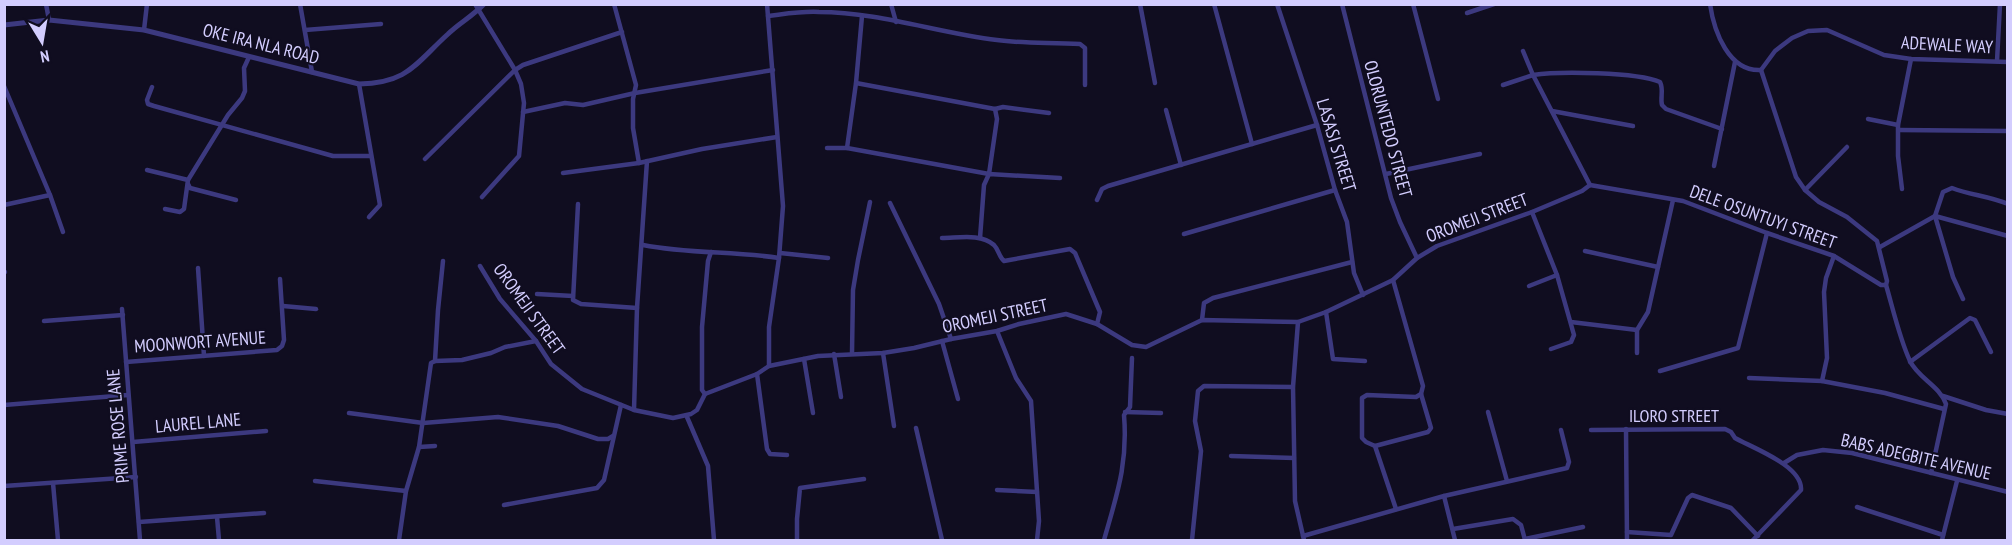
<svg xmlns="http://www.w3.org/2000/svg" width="2012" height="545" font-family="'PT Sans Narrow',sans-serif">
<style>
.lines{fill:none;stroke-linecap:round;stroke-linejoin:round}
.minor{stroke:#3c397f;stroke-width:4.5}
.tertiary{stroke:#3c397f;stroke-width:5}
.labels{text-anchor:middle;stroke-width:4.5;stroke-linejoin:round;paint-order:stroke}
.street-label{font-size:18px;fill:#d3cdfe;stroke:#100d20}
</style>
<rect width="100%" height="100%" fill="#100d20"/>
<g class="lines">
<!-- minor -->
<g class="minor">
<path d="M 46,4 L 49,20"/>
<path d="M 300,4 L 312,72"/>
<path d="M 475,4 L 515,70 L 521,84 L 524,103 L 519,156 L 482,197"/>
<path d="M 614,4 L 636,85 L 633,99 L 633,128 L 639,163"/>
<path d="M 767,4 L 783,206 L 779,258 L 769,327 L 769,366"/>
<path d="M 891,4 L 896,22"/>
<path d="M 1140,4 L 1155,83"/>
<path d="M 1214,4 L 1252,144"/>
<path d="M 1277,4 L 1317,125 L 1335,190 L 1347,222 L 1354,273 L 1363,295"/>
<path d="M 1342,4 L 1391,198 L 1400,222 L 1417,258"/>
<path d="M 1413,4 L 1438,99"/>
<path d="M 1710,4 C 1714,32 1729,72 1761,70"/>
<path d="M 1467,13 L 1494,4"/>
<path d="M 768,16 C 785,14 802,11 819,12 C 879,12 938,33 997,40 C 1024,44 1052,42 1080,44 L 1085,48 L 1085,85"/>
<path d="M 144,30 L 147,4"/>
<path d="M 305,30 L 381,24"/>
<path d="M 1997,61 L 2000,4"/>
<path d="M 1761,70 L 1796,177 L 1805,190 L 1819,202 L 1847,217 L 1877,241 L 1887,281 L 1886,285 C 1893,309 1900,340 1910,361 C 1918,378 1940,386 1946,404 L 1931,473"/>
<path d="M 1761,70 L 1775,51 L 1792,38 L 1808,31 L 1827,30 L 1884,55 L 1911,59 L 2008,62"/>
<path d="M 359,84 L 380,205 L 369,217"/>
<path d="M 1503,85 L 1533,75 L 1523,51"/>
<path d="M 4,86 L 50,195"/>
<path d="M 152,87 L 147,100 L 148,104 L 154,106 L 333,156 L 371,156"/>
<path d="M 995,109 L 1003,107 L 1049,113"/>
<path d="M 1166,110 L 1181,165"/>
<path d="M 1552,111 L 1633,126"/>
<path d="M 523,112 L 565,103 L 583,105 L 635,93 L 773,70"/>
<path d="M 1868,119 L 1898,125"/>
<path d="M 1899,130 L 2008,131"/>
<path d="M 827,148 L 847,148 L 989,174 L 997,119 L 995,109 L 856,83"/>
<path d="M 847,148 L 856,83 L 862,16"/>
<path d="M 425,159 L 515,70 L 523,65 L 622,32"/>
<path d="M 1714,166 L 1735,62"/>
<path d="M 147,170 L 188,180"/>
<path d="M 563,173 L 639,163 L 702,149 L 777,137"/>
<path d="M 1386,174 L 1480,154"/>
<path d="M 188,184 L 190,188 L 236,200"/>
<path d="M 1590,185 L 1533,75 C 1559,71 1637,72 1660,82 C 1664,90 1660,97 1662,105 L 1666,109 L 1722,129"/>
<path d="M 1590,185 L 1683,201 L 1767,233 L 1834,256 L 1881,285 L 1886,285"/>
<path d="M 1902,189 L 1898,156 L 1898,125 L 1911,59"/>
<path d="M 1805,190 L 1847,147"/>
<path d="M 1097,200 L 1102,189 L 1108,186 L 1317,125"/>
<path d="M 890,203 L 939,304 L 951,339"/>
<path d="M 578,204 L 573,300 L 581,304 L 637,308"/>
<path d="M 4,205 L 50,195 L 63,232"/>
<path d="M 165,209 L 180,212 L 184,209 L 188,180 L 228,115 L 242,98 L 245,91 L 244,68 L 249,57"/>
<path d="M 1532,212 L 1557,275 L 1574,335 L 1571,342 L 1551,349"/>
<path d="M 1184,234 L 1335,190"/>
<path d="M 942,238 C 958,238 981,233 994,245 C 999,250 999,257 1004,261 L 1070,249 L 1075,253 L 1100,312 L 1097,324"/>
<path d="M 980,238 L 984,185 L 989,174 L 1060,178"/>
<path d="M 643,245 C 688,254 734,251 779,258"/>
<path d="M 1880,247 L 1935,216 L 2008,236"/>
<path d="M 1585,251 L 1658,267"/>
<path d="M 780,253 L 828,258"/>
<path d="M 480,266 L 500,299 L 536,341 L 551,364 L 582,389 L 634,410 L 673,418 L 691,414 L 697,410 L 705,394 L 757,374 L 769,366 L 818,356 L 883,353 L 914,348 L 951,339 L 997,331 L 1019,324 L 1066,314 L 1097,324 L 1132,345 L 1146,347 L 1202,320 L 1298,322 L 1326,312 L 1393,280 L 1417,258 L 1437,246 L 1532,212 L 1582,191 L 1590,185"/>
<path d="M 198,268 L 204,356"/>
<path d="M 4,272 L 5,272"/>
<path d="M 1529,286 L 1557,275"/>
<path d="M 537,294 L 573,296"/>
<path d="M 1963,299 L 1953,277 L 1935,216 L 1943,192 L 1952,188 C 1970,195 1989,196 2008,204"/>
<path d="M 283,306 L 316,309"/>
<path d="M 122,309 L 140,540"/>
<path d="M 1326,312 L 1333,359 L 1365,361"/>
<path d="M 1202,320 L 1204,303 L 1213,298 L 1352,262"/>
<path d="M 44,321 L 123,315"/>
<path d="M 1298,322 L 1293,387 L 1295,501 L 1304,540"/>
<path d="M 1571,322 L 1637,330"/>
<path d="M 997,331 L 1016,378 L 1031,401 L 1039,521 L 1037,540"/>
<path d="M 942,341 L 958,399"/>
<path d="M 852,353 L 853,290 L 858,260 L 870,202"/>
<path d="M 883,353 L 894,426"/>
<path d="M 1637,353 L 1637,330 L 1648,312 L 1673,200"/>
<path d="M 834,354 L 841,397"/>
<path d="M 804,359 L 813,413"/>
<path d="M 435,361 L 462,360 L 491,353 L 505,347 L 536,341"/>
<path d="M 126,362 L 277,350 L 282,346 L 284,340 L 280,279"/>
<path d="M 1910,362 L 1970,318 L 1975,320 L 1991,352"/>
<path d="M 1660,371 L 1738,348 L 1767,233"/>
<path d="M 757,374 L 767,449 L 770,454 L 787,455"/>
<path d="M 1749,378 L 1822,381 L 1885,393 L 1944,409"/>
<path d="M 1822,381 L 1827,358 L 1824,292 L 1826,278 L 1834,256"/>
<path d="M 705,394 L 702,390 L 702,327 L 708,261 L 711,252"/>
<path d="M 1943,396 L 1986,410 L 2008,414"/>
<path d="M 4,405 L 128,395"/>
<path d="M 634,410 L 637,308 L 647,161"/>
<path d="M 1125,412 L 1161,413"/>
<path d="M 1488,412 L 1507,481"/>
<path d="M 349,413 L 423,423 L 498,417 L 558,426 L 598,439 L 608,439 L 613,436"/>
<path d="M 687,417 L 708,466 L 714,540"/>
<path d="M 916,428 L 942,540"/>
<path d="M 1626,429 L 1627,540"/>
<path d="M 1591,430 L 1725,429 L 1731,432 L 1735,438 C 1753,448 1803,466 1801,490 L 1753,540"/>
<path d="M 133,442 L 266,431"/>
<path d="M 1375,446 L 1428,432 L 1431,428 L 1421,394 L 1423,386 L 1393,280"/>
<path d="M 419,447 L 435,446"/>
<path d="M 1231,456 L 1294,458"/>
<path d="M 1784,463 L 1797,455 L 1823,450 L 1852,453 L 2008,492"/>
<path d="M 315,481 L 406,491"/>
<path d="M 53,483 L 58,540"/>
<path d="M 4,486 L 136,477"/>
<path d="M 997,490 L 1037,492"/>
<path d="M 1444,496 L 1455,540"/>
<path d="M 504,505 L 597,488 L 604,480 L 621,405"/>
<path d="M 1857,507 L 1943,535"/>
<path d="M 1396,509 L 1375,446 L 1366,442 L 1362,438 L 1362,398 L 1367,395 L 1416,397 L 1421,394"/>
<path d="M 217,517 L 219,540"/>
<path d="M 139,522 L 264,513"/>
<path d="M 1453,529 L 1513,519 L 1521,525 L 1525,540"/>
<path d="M 1627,532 L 1671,535 L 1688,498 L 1692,495 L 1731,508 L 1758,536"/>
<path d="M 1303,536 L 1444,496 L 1567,468 L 1569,462 L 1561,430"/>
<path d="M 1525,539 L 1583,527"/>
<path d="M 399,540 L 406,491 L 419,447 L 431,363 L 435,361 L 438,310 L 443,261"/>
<path d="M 797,540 L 797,519 L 800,488 L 864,479"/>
<path d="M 1104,540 C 1117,494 1128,464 1124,415 L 1130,407 L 1132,358"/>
<path d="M 1192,540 L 1201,451 L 1195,421 L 1198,391 L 1204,386 L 1293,387"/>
<path d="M 1942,540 L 1957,481"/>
</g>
<!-- tertiary -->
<path class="tertiary" d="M 4,25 L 49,20 L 144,30 L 359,84 C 408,83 415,64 448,34 C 459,23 473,16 484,4"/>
</g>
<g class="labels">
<!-- street labels -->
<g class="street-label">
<text transform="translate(261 44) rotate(14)" y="6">OKE IRA NLA ROAD</text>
<text transform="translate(1947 45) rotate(3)" y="6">ADEWALE WAY</text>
<text transform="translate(1388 129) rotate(75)" y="6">OLORUNTEDO STREET</text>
<text transform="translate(1336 145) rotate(73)" y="6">LASASI STREET</text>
<text transform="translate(1763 217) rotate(20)" y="6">DELE OSUNTUYI STREET</text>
<text transform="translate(1477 218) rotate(-21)" y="6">OROMEJI STREET</text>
<text transform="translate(529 309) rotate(54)" y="6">OROMEJI STREET</text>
<text transform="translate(995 316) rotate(-12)" y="6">OROMEJI STREET</text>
<text transform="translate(200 342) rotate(-4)" y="6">MOONWORT AVENUE</text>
<text x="1674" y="422">ILORO STREET</text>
<text transform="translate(198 423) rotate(-5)" y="6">LAUREL LANE</text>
<text transform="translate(118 426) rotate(-95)" y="6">PRIME ROSE LANE</text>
<text transform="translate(1916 457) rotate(13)" y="6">BABS ADEGBITE AVENUE</text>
</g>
</g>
<!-- border -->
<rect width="2012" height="545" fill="none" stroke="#d3cdfe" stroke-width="12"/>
<!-- north arrow -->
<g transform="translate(42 42) rotate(169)" stroke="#100d20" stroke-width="4.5" paint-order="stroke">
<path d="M0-4.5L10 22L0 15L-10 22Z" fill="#d3cdfe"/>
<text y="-9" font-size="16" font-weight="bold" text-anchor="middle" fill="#d3cdfe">N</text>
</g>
</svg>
